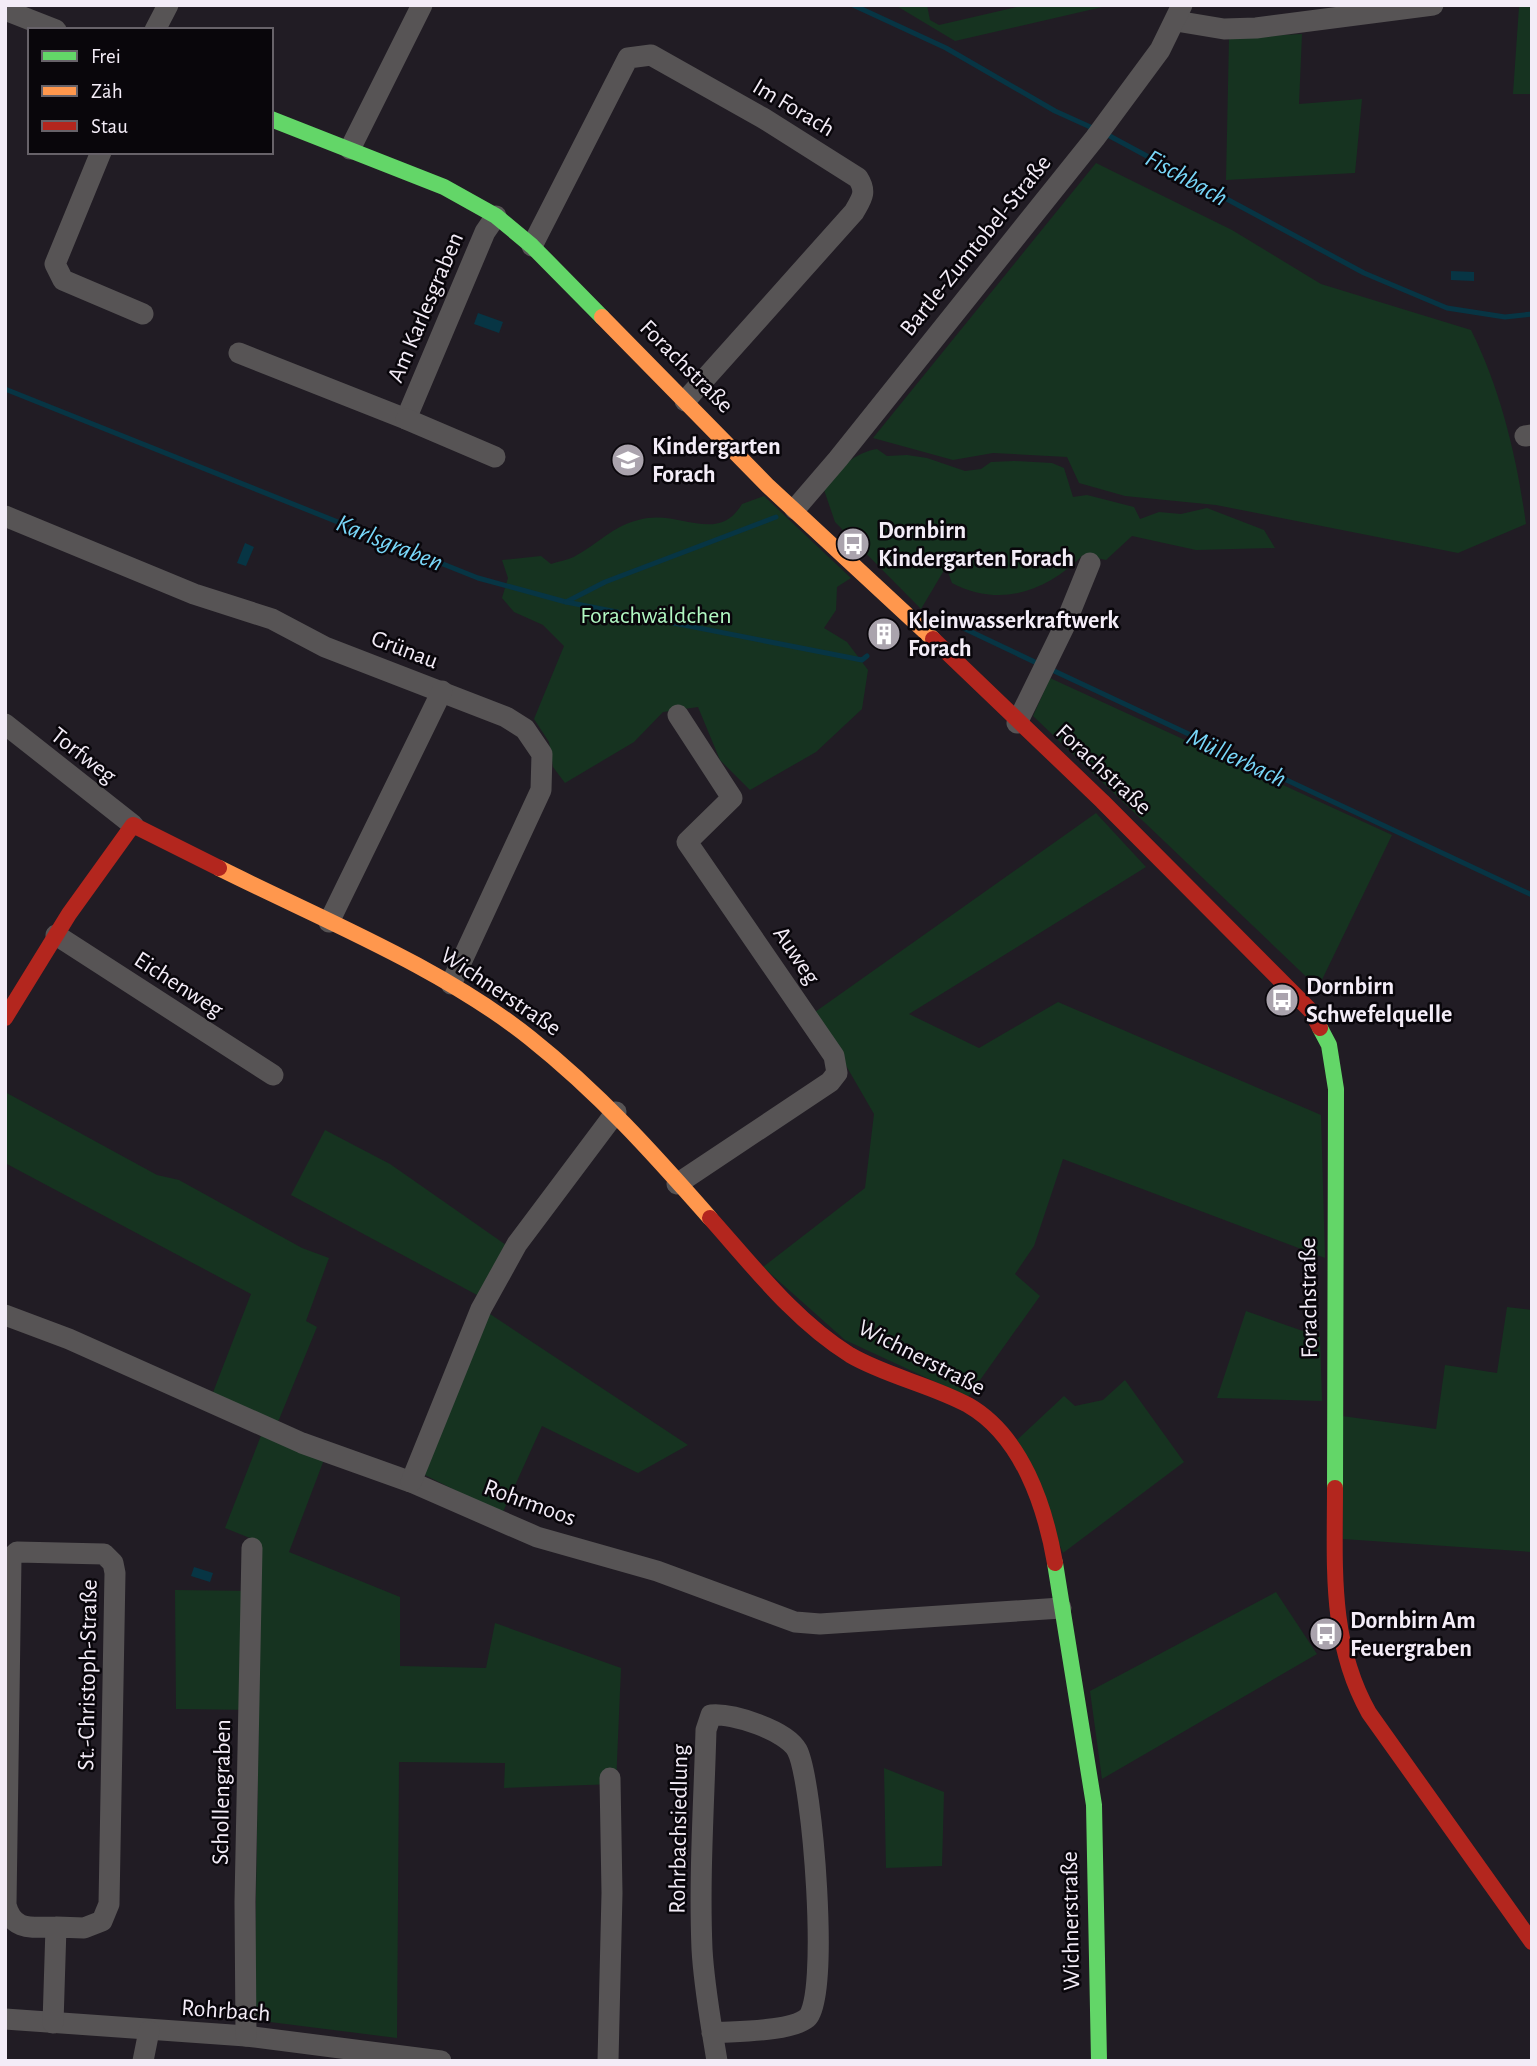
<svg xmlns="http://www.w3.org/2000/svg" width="1537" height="2066" font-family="'Alegreya Sans',sans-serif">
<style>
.green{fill:#163320}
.water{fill:#073544}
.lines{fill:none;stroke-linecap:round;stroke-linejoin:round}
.stream{stroke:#073544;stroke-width:5}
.street{stroke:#575455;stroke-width:21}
.fast{stroke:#63d668;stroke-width:16}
.slow{stroke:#ff974d;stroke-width:16}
.jam{stroke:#b3261e;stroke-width:16}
.labels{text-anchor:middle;stroke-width:5;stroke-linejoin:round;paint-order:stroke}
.street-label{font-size:24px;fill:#f3ecf7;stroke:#09060b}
.poi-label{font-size:24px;font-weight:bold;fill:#f3ecf7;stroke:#09060b;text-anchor:start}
.park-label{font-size:24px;fill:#b1f7c2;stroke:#09060b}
.water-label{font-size:26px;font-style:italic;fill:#78d6f8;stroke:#09060b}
</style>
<rect width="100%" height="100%" fill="#211c24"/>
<!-- green -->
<g class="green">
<path d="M 895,5 L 927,5 L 930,20 L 939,25 L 1026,5 L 1111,5 L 955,41 Z"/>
<path d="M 1532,6 L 1532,94 L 1513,94 L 1519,7 Z"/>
<path d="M 1302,34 L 1299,104 L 1362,99 L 1355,173 L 1226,180 L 1229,38 Z"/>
<path d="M 1096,163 L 1232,230 L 1321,284 L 1471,330 C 1501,390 1517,458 1526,524 L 1458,553 L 1216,505 L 1125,496 L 1079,483 L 1067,457 L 993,453 L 953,460 L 873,438 Z"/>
<path d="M 877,449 L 887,456 L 907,455 L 927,458 L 965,471 L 981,469 L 991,462 L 1014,461 L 1052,463 L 1064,468 L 1073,497 L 1087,495 L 1134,507 L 1140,519 L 1159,512 L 1181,514 L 1207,508 L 1264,530 L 1275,548 L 1196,550 L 1132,536 L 1106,560 L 1083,555 C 1046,592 1000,608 952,583 L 946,567 L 921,609 L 835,522 L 823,487 C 836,470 856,452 877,449 Z"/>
<path d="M 764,496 L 851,578 L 837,587 L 836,610 L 824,628 L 847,642 L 868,670 L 862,709 L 816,752 L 750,790 L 720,760 L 698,707 L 663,712 L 634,742 L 565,783 L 553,767 L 549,742 L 534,719 L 564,646 L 543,625 L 514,612 L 502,598 L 508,578 L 502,560 L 541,556 L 551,564 C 559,561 570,560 577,555 C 604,540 615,523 648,518 C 683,513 719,543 742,504 Z"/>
<path d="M 1050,678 L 1392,835 L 1318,988 L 1033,716 Z"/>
<path d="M 1096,813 L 1146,867 L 909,1014 L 979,1048 L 1058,1002 L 1321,1115 L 1325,1258 L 1063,1159 L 1034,1246 L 1015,1274 L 1040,1296 L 968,1397 L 845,1340 L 763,1267 L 865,1188 L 874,1114 L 815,1012 Z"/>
<path d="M 5,1092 L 157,1175 L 179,1180 L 302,1248 L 329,1258 L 306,1321 L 317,1327 L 278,1422 L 212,1395 L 251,1294 L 5,1163 Z"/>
<path d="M 325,1130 L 390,1164 L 506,1245 L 477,1295 L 291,1195 Z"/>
<path d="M 1507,1307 L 1532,1310 L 1532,1552 L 1343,1539 L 1342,1416 L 1436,1429 L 1445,1365 L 1497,1373 Z"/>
<path d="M 1246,1311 L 1320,1337 L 1322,1401 L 1217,1398 Z"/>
<path d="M 487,1312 L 688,1445 L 638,1473 L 542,1426 L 502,1514 L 421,1473 Z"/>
<path d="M 1125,1380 L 1184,1462 L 1063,1553 L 1017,1440 L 1064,1396 L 1075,1406 L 1103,1400 Z"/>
<path d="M 262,1433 L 325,1457 L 289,1552 L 400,1597 L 400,1666 L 486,1668 L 495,1623 L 621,1668 L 616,1784 L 504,1788 L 505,1763 L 399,1762 L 397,2038 L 254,2020 L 259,1710 L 176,1709 L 175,1590 L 255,1591 L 257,1541 L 225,1528 Z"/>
<path d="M 1276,1592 L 1317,1654 L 1102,1779 L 1090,1691 Z"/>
<path d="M 884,1768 L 944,1792 L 942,1866 L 886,1868 Z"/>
</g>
<!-- water -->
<g class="water">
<path d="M 1451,271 L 1474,272 L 1474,281 L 1451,280 Z"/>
<path d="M 478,313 L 503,322 L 499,333 L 474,324 Z"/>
<path d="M 245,543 L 254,547 L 246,566 L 237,563 Z"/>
<path d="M 194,1567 L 213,1573 L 210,1582 L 191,1576 Z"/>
</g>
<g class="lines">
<!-- stream -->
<g class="stream">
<path d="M 853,5 L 946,48 L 1055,111 L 1097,130"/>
<path d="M 1106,134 L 1364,273 L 1447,308 L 1505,317 L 1532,314"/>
<path d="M 5,389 L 478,578 L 566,602 L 605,582 L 776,517"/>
<path d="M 566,602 L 862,660 L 867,656"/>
<path d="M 942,618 L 1041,665"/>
<path d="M 1050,669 L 1532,895"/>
</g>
<!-- street -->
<g class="street">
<path d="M 5,10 L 56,30"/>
<path d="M 1176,21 L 1224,29 L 1256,28 L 1433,5"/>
<path d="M 155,30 L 168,5"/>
<path d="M 350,149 L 422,5"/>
<path d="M 101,152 L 55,264 L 63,280 L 143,314"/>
<path d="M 532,246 L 628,58 L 651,55 L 763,118 L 858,178 C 867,192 862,198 854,212 L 685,401"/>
<path d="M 239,353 L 406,419 L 485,232 L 496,216"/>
<path d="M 406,419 L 495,457"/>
<path d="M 1525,436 L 1532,435"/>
<path d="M 795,509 L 838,459 L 1095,138 L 1160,50 L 1182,5"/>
<path d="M 5,516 L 194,594 L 272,619 L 325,647 L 506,717 L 525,729 L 542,754 L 541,790 L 451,984"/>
<path d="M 1017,723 L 1064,627 L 1090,563"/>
<path d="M 5,724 L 133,825"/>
<path d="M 329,922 L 442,691"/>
<path d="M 56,935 L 273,1075"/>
<path d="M 677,1184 L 830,1082 L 837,1073 L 834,1056 L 687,842 L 732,798 L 678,715"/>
<path d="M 5,1315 L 69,1339 L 302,1443 L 411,1482 L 537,1537 L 657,1571 L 795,1622 L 820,1624 L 1061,1608"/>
<path d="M 411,1482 L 481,1309 L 517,1244 L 616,1112"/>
<path d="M 5,2019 L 246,2036 L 441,2061"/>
<path d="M 53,2023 L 56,1927 L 84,1928 L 102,1921 L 109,1904 L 115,1573 L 113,1563 L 104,1554 L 17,1552 L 11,1558 L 6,1905 C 13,1932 32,1927 56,1927"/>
<path d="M 712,2033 C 735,2031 790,2032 807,2018 C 830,2000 813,1780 797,1750 C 786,1730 732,1713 711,1715 L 706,1730 C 704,1803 699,1876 702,1949 C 704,1986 711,2024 717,2061"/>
<path d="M 246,2036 L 245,1902 L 252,1548"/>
<path d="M 143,2061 L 149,2031"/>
<path d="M 608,2061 L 612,1893 L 610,1778"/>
</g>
<!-- fast -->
<g class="fast">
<path d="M 271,119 L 444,187 L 496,216 L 532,246 L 602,317"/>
<path d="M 1320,1028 L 1329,1045 L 1336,1089 L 1335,1488"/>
<path d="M 1055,1563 L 1094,1805 L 1099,2061"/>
</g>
<!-- slow -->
<g class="slow">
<path d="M 602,317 L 767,485 L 933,639"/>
<path d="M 219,868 C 321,919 441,967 530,1038 C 599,1093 652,1152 710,1218"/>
</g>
<!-- jam -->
<g class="jam">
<path d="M 933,639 L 1102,801 L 1311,1011 L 1320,1028"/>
<path d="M 5,1018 L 69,914 L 133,825 L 219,868"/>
<path d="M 710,1218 C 752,1265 795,1321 850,1355 C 886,1376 931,1385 968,1405 C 1022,1436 1045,1506 1055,1563"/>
<path d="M 1335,1488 C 1335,1567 1329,1642 1369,1713 L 1532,1942"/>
</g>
</g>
<!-- icons -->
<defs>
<symbol id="school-disc" viewBox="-11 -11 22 22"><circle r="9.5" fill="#aaa3ad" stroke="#09060b"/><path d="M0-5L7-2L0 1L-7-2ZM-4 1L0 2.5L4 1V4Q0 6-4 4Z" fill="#fff"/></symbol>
<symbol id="bus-disc" viewBox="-11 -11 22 22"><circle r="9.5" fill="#aaa3ad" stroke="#09060b"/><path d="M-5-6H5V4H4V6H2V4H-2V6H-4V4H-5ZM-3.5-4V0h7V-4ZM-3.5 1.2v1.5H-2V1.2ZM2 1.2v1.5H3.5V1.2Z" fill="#fff"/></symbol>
<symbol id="building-disc" viewBox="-11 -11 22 22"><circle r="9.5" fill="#aaa3ad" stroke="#09060b"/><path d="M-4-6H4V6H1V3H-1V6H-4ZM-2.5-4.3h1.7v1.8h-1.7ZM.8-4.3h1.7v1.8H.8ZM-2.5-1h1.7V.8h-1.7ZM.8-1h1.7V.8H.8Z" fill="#fff"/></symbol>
</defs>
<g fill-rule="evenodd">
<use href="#school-disc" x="609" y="441" width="38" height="38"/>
<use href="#bus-disc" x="834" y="525" width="38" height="38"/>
<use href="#building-disc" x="865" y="615" width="38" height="38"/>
<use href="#bus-disc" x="1263" y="981" width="38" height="38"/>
<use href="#bus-disc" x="1307" y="1615" width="38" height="38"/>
</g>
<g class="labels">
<!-- street labels -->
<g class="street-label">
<text transform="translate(794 107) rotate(31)" y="8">Im Forach</text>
<text transform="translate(975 245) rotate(-51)" y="8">Bartle-Zumtobel-Straße</text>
<text transform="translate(425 307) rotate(-67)" y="8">Am Karlesgraben</text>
<text transform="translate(687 366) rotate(45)" y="8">Forachstraße</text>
<text transform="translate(405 649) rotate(21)" y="8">Grünau</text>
<text transform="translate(84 755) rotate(38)" y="8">Torfweg</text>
<text transform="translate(1104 769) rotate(43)" y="8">Forachstraße</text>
<text transform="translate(797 955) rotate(56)" y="8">Auweg</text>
<text transform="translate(179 984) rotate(33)" y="8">Eichenweg</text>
<text transform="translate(501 991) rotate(34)" y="8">Wichnerstraße</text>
<text transform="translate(1308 1298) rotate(-91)" y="8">Forachstraße</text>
<text transform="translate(922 1357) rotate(27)" y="8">Wichnerstraße</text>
<text transform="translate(530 1502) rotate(20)" y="8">Rohrmoos</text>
<text transform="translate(87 1675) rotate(-89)" y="8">St.-Christoph-Straße</text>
<text transform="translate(221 1792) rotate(-89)" y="8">Schollengraben</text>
<text transform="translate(678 1829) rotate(-89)" y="8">Rohrbachsiedlung</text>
<text transform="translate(1070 1921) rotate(-91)" y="8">Wichnerstraße</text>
<text transform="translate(226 2010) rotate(4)" y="8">Rohrbach</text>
</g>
<!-- poi labels -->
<g class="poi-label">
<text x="652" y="454">Kindergarten<tspan x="652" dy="28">Forach</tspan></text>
<text x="878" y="538">Dornbirn<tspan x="878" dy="28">Kindergarten Forach</tspan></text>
<text x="908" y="628">Kleinwasserkraftwerk<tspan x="908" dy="28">Forach</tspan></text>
<text x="1306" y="994">Dornbirn<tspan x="1306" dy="28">Schwefelquelle</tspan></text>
<text x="1350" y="1628">Dornbirn Am<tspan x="1350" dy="28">Feuergraben</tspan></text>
</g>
<!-- park labels -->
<g class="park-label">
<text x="656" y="623">Forachwäldchen</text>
</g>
<!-- water labels -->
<g class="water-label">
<text transform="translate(1187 177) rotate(29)" y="9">Fischbach</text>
<text transform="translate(390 542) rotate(22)" y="9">Karlsgraben</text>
<text transform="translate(1237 757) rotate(25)" y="9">Müllerbach</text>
</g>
</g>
<!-- border -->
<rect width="1537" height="2066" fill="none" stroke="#f3ecf7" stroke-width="14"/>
<!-- legend -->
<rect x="28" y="28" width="245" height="126" fill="#09060b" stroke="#676269" stroke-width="2"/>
<rect x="42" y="51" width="35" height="10" fill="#63d668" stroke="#676269" stroke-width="2"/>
<text x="91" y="63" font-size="21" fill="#f3ecf7">Frei</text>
<rect x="42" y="86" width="35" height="10" fill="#ff974d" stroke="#676269" stroke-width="2"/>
<text x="91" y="98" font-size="21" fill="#f3ecf7">Zäh</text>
<rect x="42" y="121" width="35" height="10" fill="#b3261e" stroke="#676269" stroke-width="2"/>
<text x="91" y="133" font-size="21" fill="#f3ecf7">Stau</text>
</svg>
